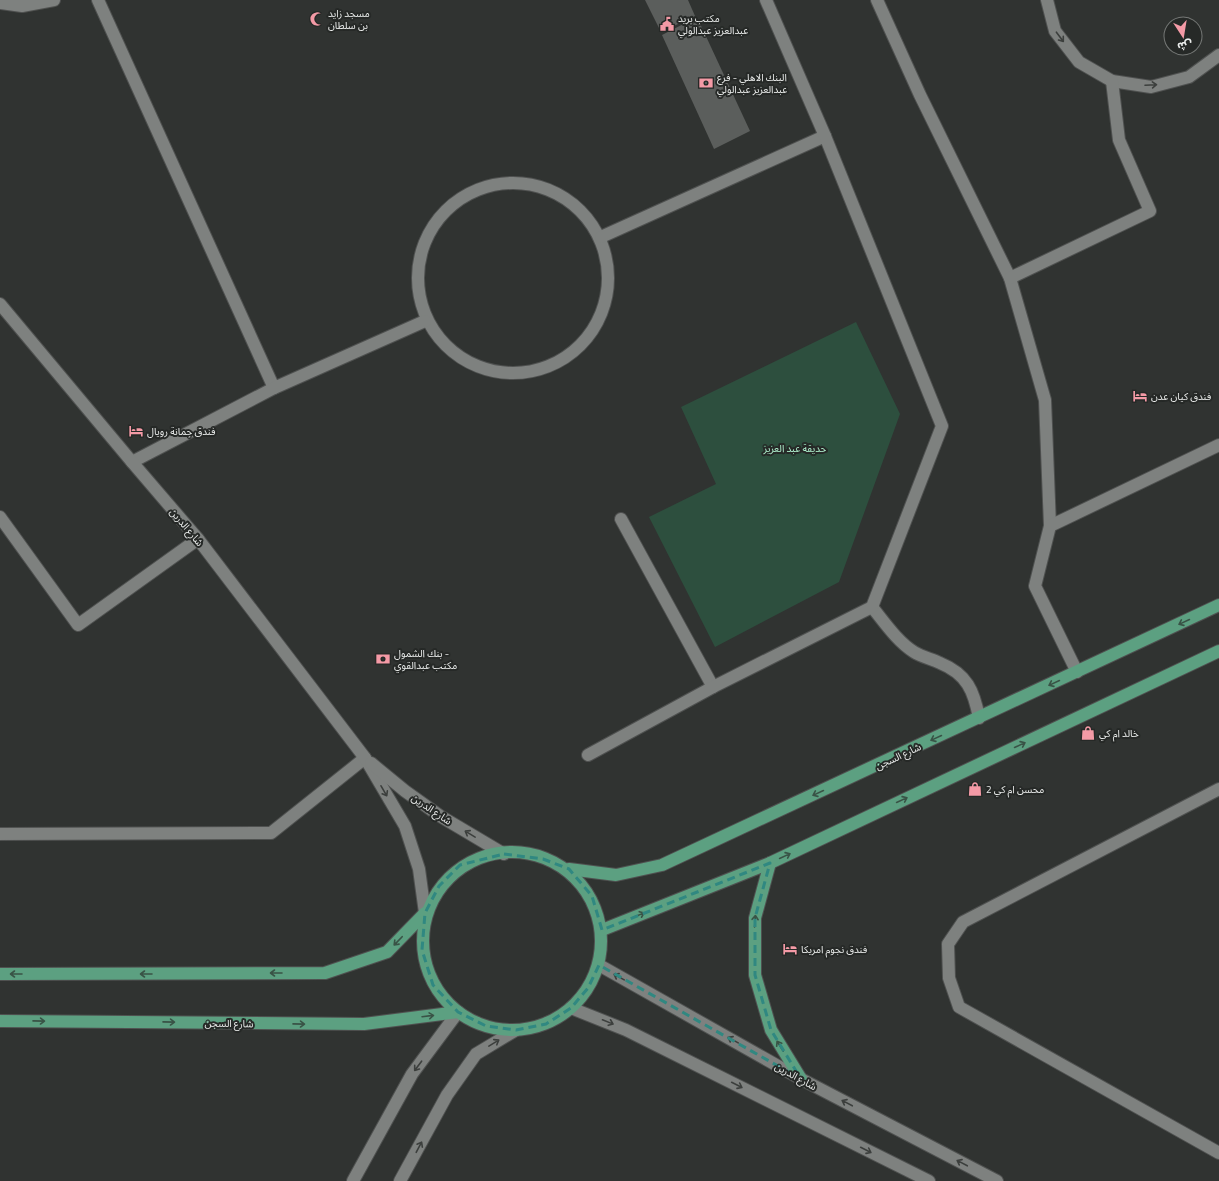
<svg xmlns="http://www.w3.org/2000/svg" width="1219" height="1181" font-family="'Titillium Web','Noto Sans Arabic',sans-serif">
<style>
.green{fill:#2d4f3e}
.building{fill:#5b5e5c}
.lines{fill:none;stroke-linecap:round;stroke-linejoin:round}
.lane-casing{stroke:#4f5150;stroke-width:14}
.street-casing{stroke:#4f5150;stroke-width:14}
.secondary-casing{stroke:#4f5150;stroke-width:14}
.primary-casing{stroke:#4f5150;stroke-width:14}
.lane{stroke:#7e817f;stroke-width:12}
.street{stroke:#7e817f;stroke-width:12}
.secondary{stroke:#7e817f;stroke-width:12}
.primary{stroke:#5ca081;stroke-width:12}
.oneway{stroke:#3c3f3d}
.oneway2{stroke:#395346}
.marked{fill:none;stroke:#308881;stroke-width:3;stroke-dasharray:8 5;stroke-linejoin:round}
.labels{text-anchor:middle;stroke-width:4;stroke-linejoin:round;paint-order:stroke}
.poi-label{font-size:10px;fill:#eceeed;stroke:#262927;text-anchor:start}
.park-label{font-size:10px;fill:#b0f2cf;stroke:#262927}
.street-label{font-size:10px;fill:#eceeed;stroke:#262927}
</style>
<rect width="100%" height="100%" fill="#303331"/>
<!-- green -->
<path class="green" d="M 856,322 L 900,414 L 839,582 L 715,647 L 649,517 L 716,484 L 681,407 Z"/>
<!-- building -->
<g class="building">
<path d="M 645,0 L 688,0 L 695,16 L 661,32 Z"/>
<path d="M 697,17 L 750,131 L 714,149 L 662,35 Z"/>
</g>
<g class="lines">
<defs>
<path id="lane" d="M 1219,789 L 963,922 L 948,944 L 949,978 L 959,1007 L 1219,1153"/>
<g id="street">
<path d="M 98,0 L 274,388"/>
<path d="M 877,0 L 920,95 L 1010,278 L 1045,400 L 1050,526"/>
<path d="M 1047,0 L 1055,31 L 1079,62 L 1112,81 L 1151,87 L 1189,77 L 1219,55"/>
<path d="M 0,3 L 22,6 L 54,0"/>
<circle cx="513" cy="278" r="95"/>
<path d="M 601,237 L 825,136"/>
<path d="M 1010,278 L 1150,211 L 1119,140 L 1112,81"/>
<path d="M 132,462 L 274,388 L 425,321"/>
<path d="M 0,517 L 78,625 L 198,539"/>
<path d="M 621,519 L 713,687"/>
<path d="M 872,607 C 885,623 897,641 914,652 C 922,657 932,659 940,663 C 967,674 974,691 979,718"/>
<path d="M 1077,672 L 1035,586 L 1050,526 L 1219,445"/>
<path d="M 588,755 L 713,687 L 872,607 L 942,426 L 825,136 L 766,0"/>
<path d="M 0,834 L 271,833 L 365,758"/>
</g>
<g id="secondary">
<path d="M 0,304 L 132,462 L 198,539 L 365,758 L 405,826 L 419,869 L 425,913"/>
<path d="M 371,763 L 405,791 L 440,816 L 504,854"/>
<path d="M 599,965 L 801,1079 L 997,1181"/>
<path d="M 571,1008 L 626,1030 L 929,1181"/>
<path d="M 353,1181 L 412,1074 L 458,1012"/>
<path d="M 400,1181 L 447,1095 L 476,1054 L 516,1030"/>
</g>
<g id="primary">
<circle cx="512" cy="941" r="89"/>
<path d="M 770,863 L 755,918 L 755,975 L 771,1030 L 801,1079"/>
<path d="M 569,869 L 616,875 L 662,865 L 1219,605"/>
<path d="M 602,930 L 770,863 L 1219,651"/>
<path d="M 0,974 L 325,973 L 387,952 L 425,913"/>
<path d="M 0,1021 L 364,1024 L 458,1012"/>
</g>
</defs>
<!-- lane casing -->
<use href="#lane" class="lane-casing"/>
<!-- street casing -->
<use href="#street" class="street-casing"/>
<!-- secondary casing -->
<use href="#secondary" class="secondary-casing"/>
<!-- primary casing -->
<use href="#primary" class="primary-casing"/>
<!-- lane -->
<use href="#lane" class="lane"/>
<!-- street -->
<use href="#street" class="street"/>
<!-- secondary -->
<use href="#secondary" class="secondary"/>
<!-- primary -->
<use href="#primary" class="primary"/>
</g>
<!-- one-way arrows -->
<defs><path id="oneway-shaft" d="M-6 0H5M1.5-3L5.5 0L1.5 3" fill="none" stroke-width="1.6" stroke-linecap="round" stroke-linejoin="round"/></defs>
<g class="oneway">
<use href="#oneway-shaft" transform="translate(1060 37) rotate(53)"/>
<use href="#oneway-shaft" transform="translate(1151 85) rotate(-3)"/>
<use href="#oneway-shaft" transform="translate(384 791) rotate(60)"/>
<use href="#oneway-shaft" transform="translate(470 834) rotate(-149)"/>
<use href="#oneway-shaft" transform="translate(619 977) rotate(-151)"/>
<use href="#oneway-shaft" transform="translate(608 1022) rotate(22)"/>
<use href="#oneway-shaft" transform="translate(733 1040) rotate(-151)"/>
<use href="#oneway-shaft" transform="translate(494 1043) rotate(-31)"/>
<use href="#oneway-shaft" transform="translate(418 1066) rotate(127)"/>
<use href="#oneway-shaft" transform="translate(737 1085) rotate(27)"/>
<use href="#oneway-shaft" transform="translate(847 1103) rotate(-152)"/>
<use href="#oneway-shaft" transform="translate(419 1147) rotate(-62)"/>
<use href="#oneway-shaft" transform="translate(866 1150) rotate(27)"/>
<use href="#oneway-shaft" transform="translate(962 1163) rotate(-152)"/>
</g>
<g class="oneway2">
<use href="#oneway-shaft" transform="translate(1184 622) rotate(155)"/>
<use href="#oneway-shaft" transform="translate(1054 683) rotate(155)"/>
<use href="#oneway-shaft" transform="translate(936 738) rotate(155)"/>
<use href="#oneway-shaft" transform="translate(1020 745) rotate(-25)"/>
<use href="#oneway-shaft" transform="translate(818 793) rotate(155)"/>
<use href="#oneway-shaft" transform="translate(902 800) rotate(-25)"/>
<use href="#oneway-shaft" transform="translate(785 856) rotate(-25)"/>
<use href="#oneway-shaft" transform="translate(639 915) rotate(-22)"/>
<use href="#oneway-shaft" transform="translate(755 921) rotate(-86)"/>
<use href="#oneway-shaft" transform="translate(398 941) rotate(134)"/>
<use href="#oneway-shaft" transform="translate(276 973) rotate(180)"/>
<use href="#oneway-shaft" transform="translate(16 974) rotate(180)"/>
<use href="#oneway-shaft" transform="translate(146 974) rotate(180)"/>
<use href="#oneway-shaft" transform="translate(428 1016) rotate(-7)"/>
<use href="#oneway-shaft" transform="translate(39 1021) rotate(1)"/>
<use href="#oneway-shaft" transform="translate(169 1022) rotate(1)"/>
<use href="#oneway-shaft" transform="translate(299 1024) rotate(1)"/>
<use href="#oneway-shaft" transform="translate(780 1046) rotate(-122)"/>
</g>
<!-- marked area -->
<path class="marked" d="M 504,854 L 543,859 L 569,869 L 592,896 L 602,930 L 770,863 L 755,918 L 755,975 L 771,1030 L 801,1079 L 599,965 L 588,988 L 571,1008 L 546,1024 L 516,1030 L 486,1026 L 458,1012 L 433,985 L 422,950 L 425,913 L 439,886 L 460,865 Z"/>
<!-- icons -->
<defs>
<symbol id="mosque-bare" viewBox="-9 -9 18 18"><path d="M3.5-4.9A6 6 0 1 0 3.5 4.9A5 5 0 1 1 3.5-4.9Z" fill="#f49aa6" stroke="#262927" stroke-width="2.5" paint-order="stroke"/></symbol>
<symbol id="civic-bare" viewBox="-9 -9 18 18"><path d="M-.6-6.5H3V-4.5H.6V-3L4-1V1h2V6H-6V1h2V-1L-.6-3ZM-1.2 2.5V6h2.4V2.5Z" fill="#f49aa6" stroke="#262927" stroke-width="2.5" paint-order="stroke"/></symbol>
<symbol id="bank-bare" viewBox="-9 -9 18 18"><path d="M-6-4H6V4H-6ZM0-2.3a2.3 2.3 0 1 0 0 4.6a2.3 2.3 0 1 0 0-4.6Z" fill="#f49aa6" stroke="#262927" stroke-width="2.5" paint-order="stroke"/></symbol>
<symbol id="hotel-bare" viewBox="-9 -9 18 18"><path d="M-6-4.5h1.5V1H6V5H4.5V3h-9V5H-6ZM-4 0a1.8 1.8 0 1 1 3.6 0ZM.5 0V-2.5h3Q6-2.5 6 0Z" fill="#f49aa6" stroke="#262927" stroke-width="2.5" paint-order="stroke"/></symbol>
<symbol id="shop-bare" viewBox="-9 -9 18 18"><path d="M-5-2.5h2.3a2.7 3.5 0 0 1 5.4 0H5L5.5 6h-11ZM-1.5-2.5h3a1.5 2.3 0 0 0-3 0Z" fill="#f49aa6" stroke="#262927" stroke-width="2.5" paint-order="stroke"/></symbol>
</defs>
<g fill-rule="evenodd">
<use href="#mosque-bare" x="307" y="9" width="20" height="20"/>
<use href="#civic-bare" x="657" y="14" width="20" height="20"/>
<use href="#bank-bare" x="696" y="73" width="20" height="20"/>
<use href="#hotel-bare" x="1130" y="386" width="20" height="20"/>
<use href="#hotel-bare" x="126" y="421" width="20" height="20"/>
<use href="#bank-bare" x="373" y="649" width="20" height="20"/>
<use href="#shop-bare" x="1078" y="723" width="20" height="20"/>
<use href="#shop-bare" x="965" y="779" width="20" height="20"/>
<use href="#hotel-bare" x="780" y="939" width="20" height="20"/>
</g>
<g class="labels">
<!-- poi labels -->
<g class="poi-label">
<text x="328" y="17">مسجد زايد<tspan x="328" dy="12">بن سلطان</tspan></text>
<text x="678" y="22">مكتب بريد<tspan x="678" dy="12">عبدالعزيز عبدالولي</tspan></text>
<text x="717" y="81">البنك الاهلي - فرع<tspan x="717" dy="12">عبدالعزيز عبدالولي</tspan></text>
<text x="1151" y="400">فندق كيان عدن</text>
<text x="147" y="435">فندق جمانة رويال</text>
<text x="394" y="657">بنك الشمول -<tspan x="394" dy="12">مكتب عبدالقوي</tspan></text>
<text x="1099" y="737">خالد ام كي</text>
<text x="986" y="793">محسن ام كي 2</text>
<text x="801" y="953">فندق نجوم امريكا</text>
</g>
<!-- park labels -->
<g class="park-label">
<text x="795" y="452">حديقة عبد العزيز</text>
</g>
<!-- street labels -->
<g class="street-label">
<text transform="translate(187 527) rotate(50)" y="4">شارع الدرين</text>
<text transform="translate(898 756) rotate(-25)" y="4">شارع السجن</text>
<text transform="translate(432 809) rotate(34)" y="4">شارع الدرين</text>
<text transform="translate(229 1023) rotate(1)" y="4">شارع السجن</text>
<text transform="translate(796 1076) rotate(29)" y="4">شارع الدرين</text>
</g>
</g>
<!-- north arrow -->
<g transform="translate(1183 36) rotate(168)"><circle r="19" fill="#262927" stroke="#757876"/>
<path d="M0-3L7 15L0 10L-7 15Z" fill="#f49aa6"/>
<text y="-6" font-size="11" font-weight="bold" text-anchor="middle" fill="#eceeed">ش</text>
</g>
</svg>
